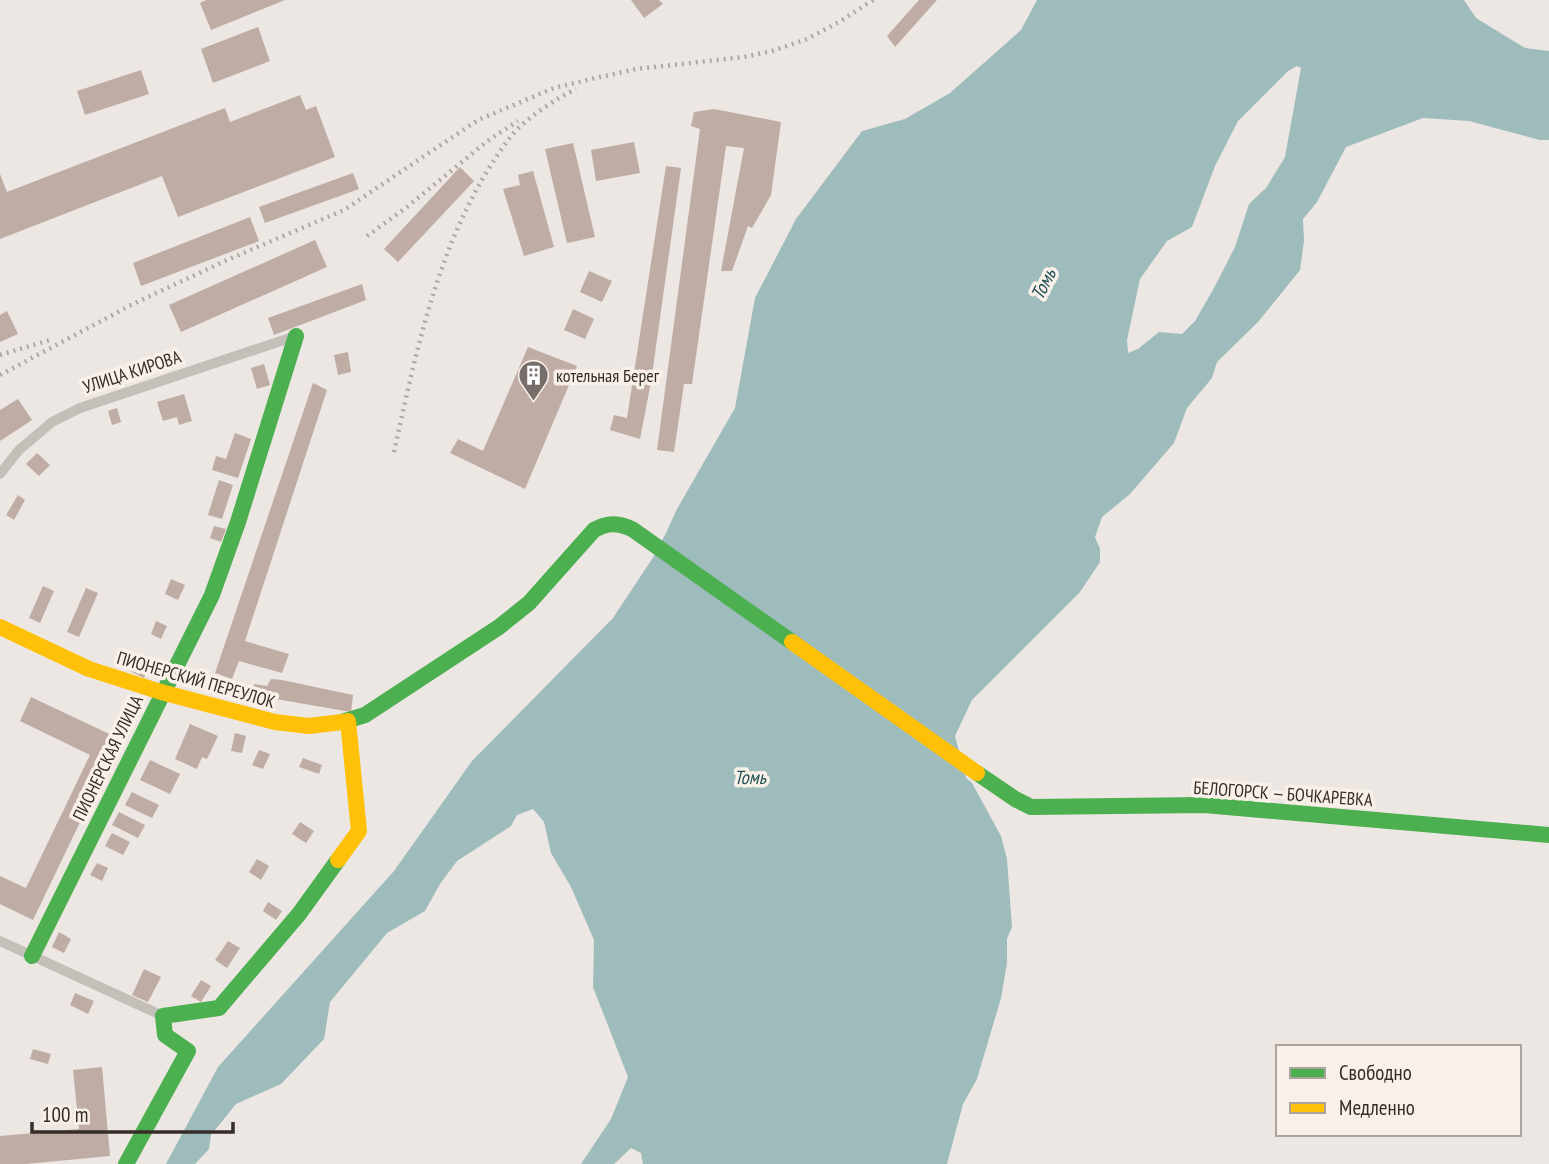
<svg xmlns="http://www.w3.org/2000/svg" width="1549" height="1164" font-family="'PT Sans Narrow',sans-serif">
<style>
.water{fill:#9ebcbc;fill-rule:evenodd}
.building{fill:#bfaca4}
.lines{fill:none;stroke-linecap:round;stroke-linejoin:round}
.street{stroke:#c5bfba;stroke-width:10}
.fast{stroke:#4caf50;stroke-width:16}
.slow{stroke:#ffc107;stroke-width:16}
.rail{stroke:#ada8a5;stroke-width:4.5;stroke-dasharray:2 5;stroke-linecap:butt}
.labels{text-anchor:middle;stroke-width:7;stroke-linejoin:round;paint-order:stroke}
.street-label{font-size:18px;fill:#362d29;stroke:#f9f1e9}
.poi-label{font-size:18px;fill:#362d29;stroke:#f9f1e9;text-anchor:start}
.water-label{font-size:19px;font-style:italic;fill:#205155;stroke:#f9f1e9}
</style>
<rect width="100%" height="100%" fill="#ece7e2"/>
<!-- water -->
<path class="water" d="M 1037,0 L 1464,0 L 1476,18 L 1525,48 L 1549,51 L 1549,140 L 1540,140 L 1469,121 L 1423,118 L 1346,147 L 1317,202 L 1303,219 L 1304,241 L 1300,270 L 1258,322 L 1217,362 L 1212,378 L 1187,408 L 1174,443 L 1130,494 L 1102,517 L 1095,537 L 1100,549 L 1100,562 L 1080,592 L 972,700 L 955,736 L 966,778 L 972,783 L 1001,836 L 1007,859 L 1012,927 L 1007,939 L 1007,963 L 1001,998 L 977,1079 L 963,1104 L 947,1164 L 643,1164 L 641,1153 L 631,1148 L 614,1164 L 581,1164 L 611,1119 L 628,1077 L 593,987 L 594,940 L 571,887 L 551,853 L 544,822 L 533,809 L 517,815 L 511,826 L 457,861 L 440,884 L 425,911 L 387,933 L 330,1002 L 324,1039 L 281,1084 L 236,1104 L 211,1135 L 209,1149 L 195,1164 L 166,1164 L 218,1067 L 394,871 L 472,761 L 613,618 L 652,559 L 666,533 L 677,509 L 735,408 L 755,298 L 796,219 L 862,131 L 905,119 L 950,93 L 1021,30 ZM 1297,66 L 1301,68 L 1285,157 L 1266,188 L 1249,204 L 1235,247 L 1214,288 L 1195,321 L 1182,334 L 1159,332 L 1138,349 L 1128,353 L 1127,340 L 1140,279 L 1167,241 L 1192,227 L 1215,166 L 1238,121 L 1288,71 Z"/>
<!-- building -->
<g class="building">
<path d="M 206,0 L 285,0 L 211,30 L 200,3 Z"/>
<path d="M 631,0 L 659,0 L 663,4 L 644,18 Z"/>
<path d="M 919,0 L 937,0 L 895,47 L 887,36 Z"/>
<path d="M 258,27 L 270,61 L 213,83 L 201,49 Z"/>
<path d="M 141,70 L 149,94 L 85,115 L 77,91 Z"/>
<path d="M 300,95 L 306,110 L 316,106 L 335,157 L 178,217 L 162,176 L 0,239 L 0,174 L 7,192 L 225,108 L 230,122 Z"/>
<path d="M 714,109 L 781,122 L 771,195 L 752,228 L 748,226 L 732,271 L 721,271 L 744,148 L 726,146 L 692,384 L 684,384 L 674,452 L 657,450 L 700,129 L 691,126 L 694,112 Z"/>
<path d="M 634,142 L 640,173 L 596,181 L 591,150 Z"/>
<path d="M 573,143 L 595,237 L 567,243 L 545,149 Z"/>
<path d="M 666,166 L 681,168 L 651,382 L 640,439 L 610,430 L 614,415 L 627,418 Z"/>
<path d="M 460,167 L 474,181 L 398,262 L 384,249 Z"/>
<path d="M 533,171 L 554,247 L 524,256 L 503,189 L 520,185 L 518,175 Z"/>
<path d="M 353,173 L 359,189 L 265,223 L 259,207 Z"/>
<path d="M 250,217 L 259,241 L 141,286 L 133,263 Z"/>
<path d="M 315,240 L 327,267 L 181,332 L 169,305 Z"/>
<path d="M 589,271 L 612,281 L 602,302 L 580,292 Z"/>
<path d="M 362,284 L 366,300 L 274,335 L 268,318 Z"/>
<path d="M 573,309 L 594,319 L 585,339 L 564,330 Z"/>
<path d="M 7,311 L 18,334 L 0,342 L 0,315 Z"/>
<path d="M 528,347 L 577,366 L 525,489 L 450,453 L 458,439 L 483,451 Z"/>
<path d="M 348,352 L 351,372 L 338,375 L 334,355 Z"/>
<path d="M 264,364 L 270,385 L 257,389 L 251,368 Z"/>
<path d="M 313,383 L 327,390 L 245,641 L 289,654 L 282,673 L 239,661 L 232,679 L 215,673 Z"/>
<path d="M 184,394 L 192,421 L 179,425 L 177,417 L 163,421 L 157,402 Z"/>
<path d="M 18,399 L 32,420 L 0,441 L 0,410 Z"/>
<path d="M 117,408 L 121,422 L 112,425 L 108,411 Z"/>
<path d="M 235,433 L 251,439 L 238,478 L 212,470 L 216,456 L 226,459 Z"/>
<path d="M 37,453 L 50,465 L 39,476 L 26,464 Z"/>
<path d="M 219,480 L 233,485 L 222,519 L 208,515 Z"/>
<path d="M 18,495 L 25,500 L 14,520 L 6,515 Z"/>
<path d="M 214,526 L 226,529 L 221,542 L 210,538 Z"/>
<path d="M 171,579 L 185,585 L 178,600 L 165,594 Z"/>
<path d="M 43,586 L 54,591 L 40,623 L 29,618 Z"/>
<path d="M 86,588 L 98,593 L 79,637 L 67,632 Z"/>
<path d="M 156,621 L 167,626 L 161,639 L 151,634 Z"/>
<path d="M 136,658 L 150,664 L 144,678 L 130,671 Z"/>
<path d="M 271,679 L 282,680 L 353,695 L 351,712 L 252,695 L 254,684 L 267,686 Z"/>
<path d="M 31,697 L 120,739 L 33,920 L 0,904 L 0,876 L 26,888 L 90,755 L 20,721 Z"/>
<path d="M 190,724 L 218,736 L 207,759 L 202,757 L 197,769 L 175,759 Z"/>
<path d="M 235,733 L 246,736 L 242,753 L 231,751 Z"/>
<path d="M 259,750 L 270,754 L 263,769 L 252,765 Z"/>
<path d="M 303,758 L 322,765 L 319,774 L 299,767 Z"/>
<path d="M 150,760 L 180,774 L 170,794 L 140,780 Z"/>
<path d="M 132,792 L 159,805 L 152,818 L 125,805 Z"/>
<path d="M 119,812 L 145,825 L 138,838 L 112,825 Z"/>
<path d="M 300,822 L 314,831 L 306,843 L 292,834 Z"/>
<path d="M 112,833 L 130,842 L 123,855 L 105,846 Z"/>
<path d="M 257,859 L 269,866 L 261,880 L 249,872 Z"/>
<path d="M 97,863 L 108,868 L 102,881 L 90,875 Z"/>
<path d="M 268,902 L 282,911 L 276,920 L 263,911 Z"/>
<path d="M 59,932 L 71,939 L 64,953 L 52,947 Z"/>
<path d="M 228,941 L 240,948 L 227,968 L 215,960 Z"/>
<path d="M 144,969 L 161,977 L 148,1002 L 132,995 Z"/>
<path d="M 201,980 L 211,986 L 201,1002 L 191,996 Z"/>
<path d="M 75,993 L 94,1001 L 88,1014 L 70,1005 Z"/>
<path d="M 33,1049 L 51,1054 L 48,1064 L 30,1059 Z"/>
<path d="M 102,1067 L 110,1156 L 26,1164 L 0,1164 L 0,1136 L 79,1129 L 73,1070 Z"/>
</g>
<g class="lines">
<!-- street -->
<g class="street">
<path d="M 0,474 L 19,450 L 52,422 L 80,408 L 296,336"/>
<path d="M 0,941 L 163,1016"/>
</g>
<!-- fast -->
<g class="fast">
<path d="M 342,722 L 365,715 L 499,627 L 529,603 L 594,530 C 608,522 618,523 632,529 L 792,642"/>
<path d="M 977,773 L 1015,799 L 1031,807 L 1204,805 L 1549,835"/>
<path d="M 32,956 L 212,595 L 238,522 L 296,336"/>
<path d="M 126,1164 L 188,1051 L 165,1035 L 163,1016 L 219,1008 L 299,914 L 338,860"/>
</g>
<!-- slow -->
<g class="slow">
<path d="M 0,627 L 89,669 L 161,692 L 275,722 L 309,726 L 342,722"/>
<path d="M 792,642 L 977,773"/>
<path d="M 338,860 L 359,831 L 348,721"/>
</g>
<!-- rail -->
<g class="rail">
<path d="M 367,236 L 407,207 L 490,139 L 518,121"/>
<path d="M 0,355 L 53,339"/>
<path d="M 0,375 L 133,304 L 227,260 L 344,210 L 478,120 L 554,88 L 596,78 L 636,69 L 744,57 L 772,51 L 807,39 L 839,22 L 873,0"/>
<path d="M 394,452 C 418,343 442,225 512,135 C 524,120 558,97 576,89"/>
</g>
</g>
<!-- icons -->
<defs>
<symbol id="building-pin" viewBox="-11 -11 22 30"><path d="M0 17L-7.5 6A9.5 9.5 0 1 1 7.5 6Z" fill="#766e6a" stroke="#f9f1e9"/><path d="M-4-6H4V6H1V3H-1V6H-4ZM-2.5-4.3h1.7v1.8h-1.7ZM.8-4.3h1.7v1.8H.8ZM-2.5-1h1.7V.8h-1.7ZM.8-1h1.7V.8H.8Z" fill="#fff"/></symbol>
</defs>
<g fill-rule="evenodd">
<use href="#building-pin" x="516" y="358" width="35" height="47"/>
</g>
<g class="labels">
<!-- street labels -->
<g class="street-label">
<text transform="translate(132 372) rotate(-18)" y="6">УЛИЦА КИРОВА</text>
<text transform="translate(196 680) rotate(16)" y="6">ПИОНЕРСКИЙ ПЕРЕУЛОК</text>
<text transform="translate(108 758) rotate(-64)" y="6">ПИОНЕРСКАЯ УЛИЦА</text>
<text transform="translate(1283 794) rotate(4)" y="6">БЕЛОГОРСК — БОЧКАРЕВКА</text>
</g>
<!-- poi labels -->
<g class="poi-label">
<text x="556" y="382">котельная Берег</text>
</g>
<!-- water labels -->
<g class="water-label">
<text transform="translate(1043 284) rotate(-63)" y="7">Томь</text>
<text x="750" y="784">Томь</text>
</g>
</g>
<!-- legend -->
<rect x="1276" y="1045" width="245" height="91" fill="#f9f1e9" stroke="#aba39c" stroke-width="2"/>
<rect x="1290" y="1068" width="35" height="10" fill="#4caf50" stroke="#aba39c" stroke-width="2"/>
<text x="1339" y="1080" font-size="21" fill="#362d29">Свободно</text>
<rect x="1290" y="1103" width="35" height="10" fill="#ffc107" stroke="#aba39c" stroke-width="2"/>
<text x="1339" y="1115" font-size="21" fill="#362d29">Медленно</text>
<!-- scale -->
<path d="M32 1122v10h201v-10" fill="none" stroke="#362d29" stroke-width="3.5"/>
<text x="42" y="1122" font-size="21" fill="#362d29" stroke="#f9f1e9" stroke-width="5" paint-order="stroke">100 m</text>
</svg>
